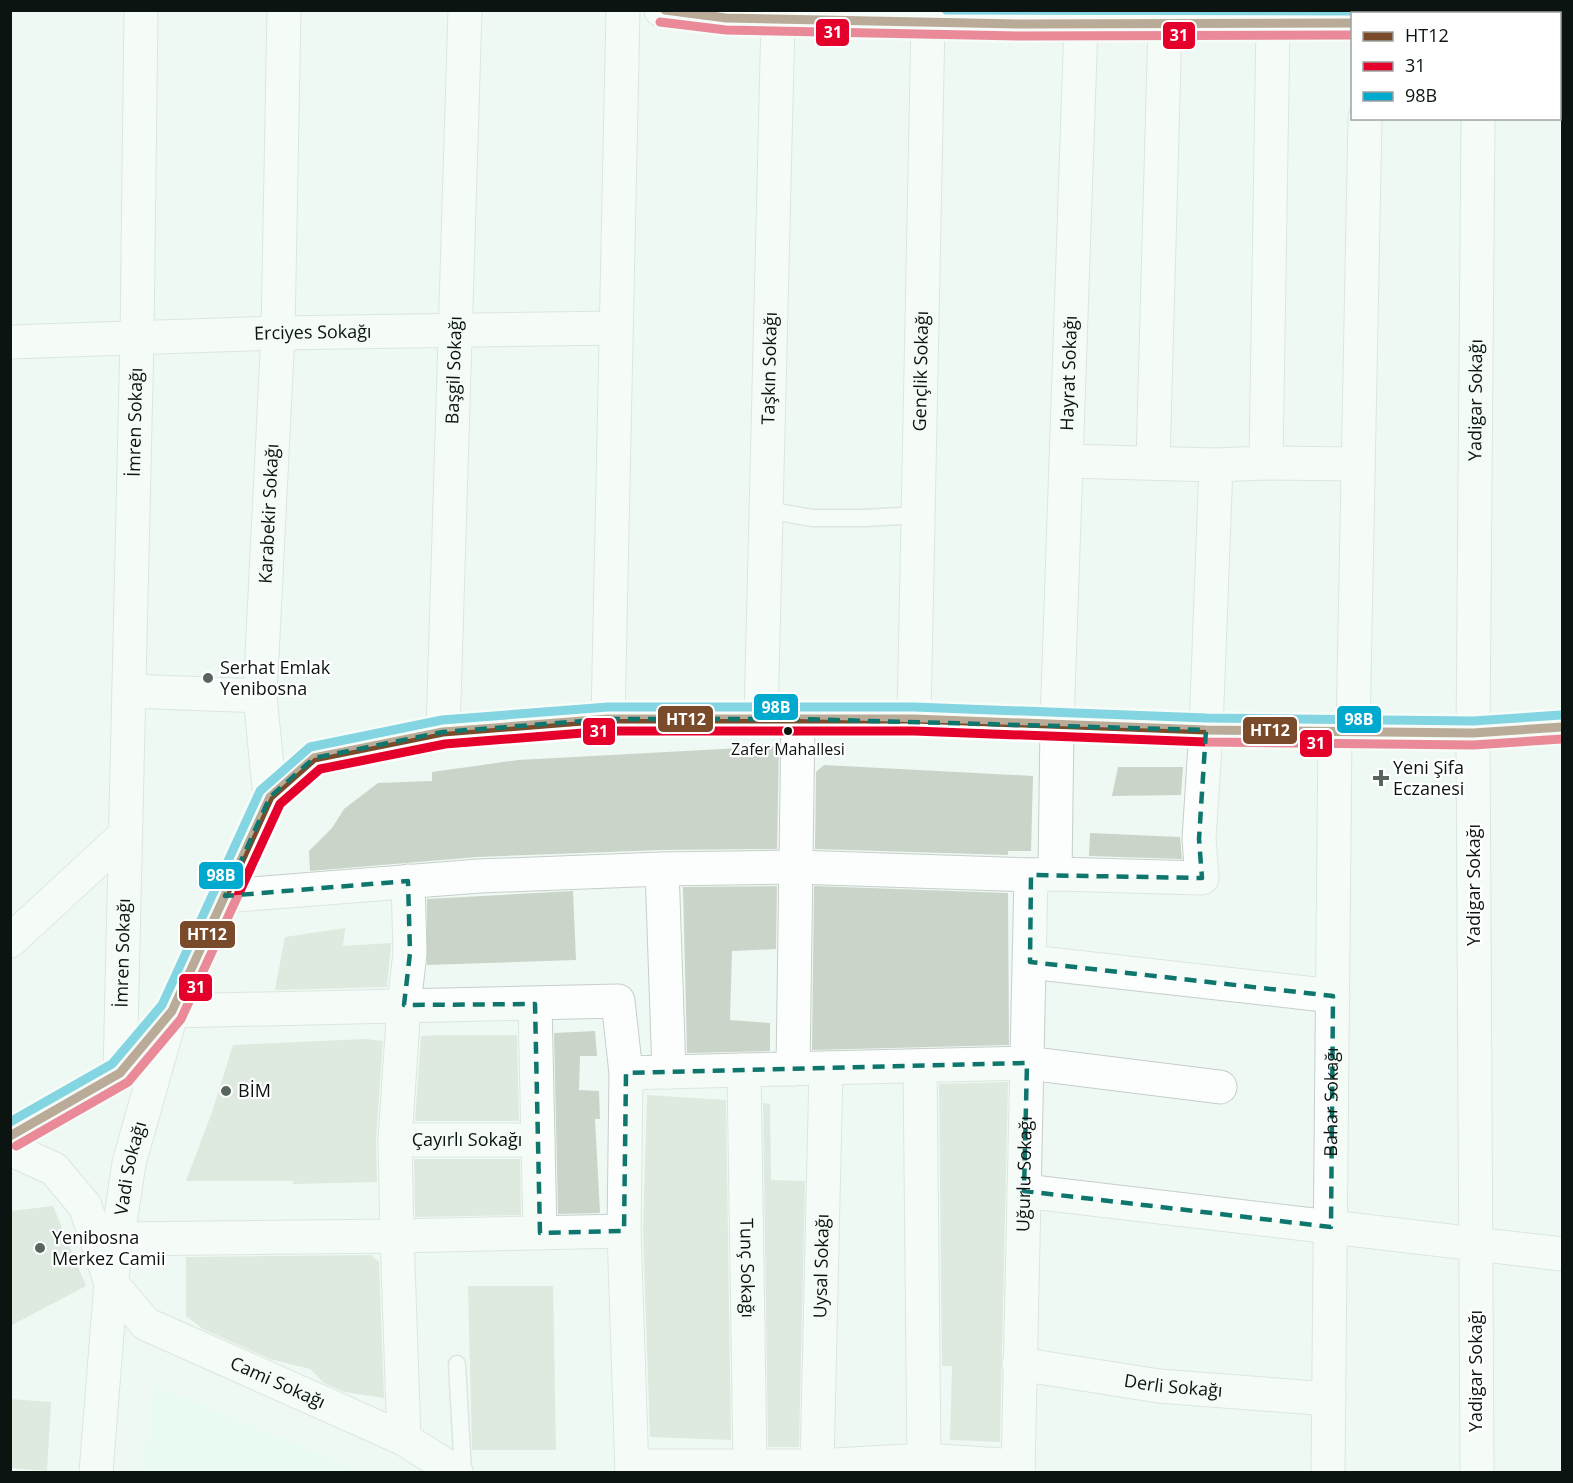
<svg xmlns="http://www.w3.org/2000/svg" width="1573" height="1483" font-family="'Open Sans',sans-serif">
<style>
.built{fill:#e2faed}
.building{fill:#cad4c9}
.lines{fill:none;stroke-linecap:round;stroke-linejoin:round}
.service-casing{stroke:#c6cfca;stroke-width:19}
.minor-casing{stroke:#c6cfca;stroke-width:35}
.secondary-casing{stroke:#c6cfca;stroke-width:35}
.service{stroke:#fcfefd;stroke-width:16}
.minor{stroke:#fcfefd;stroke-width:33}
.secondary{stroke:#fcfefd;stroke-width:33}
.bus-1-casing{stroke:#fff;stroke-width:14}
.bus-2-casing{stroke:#fff;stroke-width:14}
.bus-3-casing{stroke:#fff;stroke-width:14}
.bus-1{stroke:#7a4b2a;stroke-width:9}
.bus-2{stroke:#e4002b;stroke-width:9}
.bus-3{stroke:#00a9ce;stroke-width:9}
.marked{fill:none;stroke:#0f766e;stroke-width:4.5;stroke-dasharray:12 8;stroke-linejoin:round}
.poi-dot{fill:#5a645f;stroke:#fff;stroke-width:2}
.bus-dot{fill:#0b1410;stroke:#fff;stroke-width:2}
.labels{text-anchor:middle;stroke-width:4.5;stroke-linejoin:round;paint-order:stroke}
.bus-label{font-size:16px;fill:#0b1410;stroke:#fff}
.street-label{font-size:18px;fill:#0b1410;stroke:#fff}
.poi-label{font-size:18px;fill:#0b1410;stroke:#fff;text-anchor:start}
.line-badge{stroke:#fff;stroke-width:2}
.badge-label{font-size:16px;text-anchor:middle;font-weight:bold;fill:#fff}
</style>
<rect width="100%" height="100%" fill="#eef9f3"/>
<!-- built -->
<path class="built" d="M 155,1385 L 316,1452 L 359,1472 L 142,1472 Z"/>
<!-- building -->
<g class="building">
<path d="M 779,746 L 777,849 L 662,850 L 478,857 L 310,871 L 309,851 L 332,828 L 344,809 L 378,783 L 432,781 L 432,772 L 518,760 Z"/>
<path d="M 824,765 L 1033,776 L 1031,851 L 1008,851 L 1008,855 L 815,849 L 816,772 Z"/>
<path d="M 1118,767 L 1183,767 L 1181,795 L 1112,796 Z"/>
<path d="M 1090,833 L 1180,837 L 1182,859 L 1089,856 Z"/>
<path d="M 777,886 L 776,949 L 732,951 L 730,1020 L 770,1023 L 770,1051 L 687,1053 L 683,887 Z"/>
<path d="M 814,886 L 1008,893 L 1009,1045 L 812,1050 Z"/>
<path d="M 573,891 L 576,960 L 427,965 L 427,899 Z"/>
<path d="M 345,928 L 343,946 L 391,943 L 387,987 L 275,990 L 285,937 Z"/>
<path d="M 595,1031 L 597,1056 L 580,1056 L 579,1090 L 599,1091 L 600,1119 L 595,1119 L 600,1213 L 558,1214 L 554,1033 Z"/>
<path d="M 443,1035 L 517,1035 L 519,1121 L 415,1121 L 421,1036 Z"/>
<path d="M 365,1039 L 383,1041 L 376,1139 L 377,1182 L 293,1184 L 293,1181 L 186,1181 L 212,1112 L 233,1045 Z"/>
<path d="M 1008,1082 L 1000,1442 L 950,1440 L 952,1366 L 942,1366 L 939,1084 Z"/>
<path d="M 647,1095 L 726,1100 L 731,1440 L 650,1437 L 643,1231 Z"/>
<path d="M 763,1103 L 770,1104 L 771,1180 L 805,1181 L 799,1447 L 768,1447 Z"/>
<path d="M 414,1159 L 520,1159 L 521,1215 L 415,1217 Z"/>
<path d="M 53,1206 L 86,1286 L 10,1326 L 10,1211 Z"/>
<path d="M 371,1255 L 379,1262 L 384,1398 L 344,1392 L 324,1383 L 310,1369 L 270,1359 L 203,1329 L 186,1316 L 186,1257 Z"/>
<path d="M 468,1286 L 553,1286 L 556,1450 L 472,1450 Z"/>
<path d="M 10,1399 L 51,1402 L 47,1471 L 10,1468 Z"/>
</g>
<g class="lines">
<defs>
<g id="service">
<path d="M 767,510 L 812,518 L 865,518 L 918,515"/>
<path d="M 457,1364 L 463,1472"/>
</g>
<g id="minor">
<path d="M 1401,10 L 1402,14"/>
<path d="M 1519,10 L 1519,14"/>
<path id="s1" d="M 10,342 L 278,333 L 616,328"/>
<path d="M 1066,461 L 1216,465 L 1266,463 L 1358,464"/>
<path d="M 1153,462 L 1165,24 L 1163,10"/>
<path d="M 1266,463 L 1273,24"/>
<path d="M 129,691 L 260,696"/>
<path d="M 608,719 L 623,10"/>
<path id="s2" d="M 761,719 L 778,19"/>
<path id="s3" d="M 914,719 L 928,22"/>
<path id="s4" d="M 443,732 L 465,10"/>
<path d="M 1353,732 L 1365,118"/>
<path id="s5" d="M 270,797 L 260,696 L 278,333 L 284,10"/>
<path d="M 662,869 L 669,1072"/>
<path id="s6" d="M 1055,874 L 1057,724 L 1081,24"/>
<path d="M 408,881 L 410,953 L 404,1005 L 395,1140 L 397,1236 L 624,1231"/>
<path d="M 225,896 L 479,876 L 662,869 L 796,867 L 1031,875 L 1055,874 L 1202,878 L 1199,839 L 1206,730 L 1216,465"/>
<path d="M 10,941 L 126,834"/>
<path d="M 1030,962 L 1333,996"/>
<path d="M 535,1004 L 540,1233"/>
<path d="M 920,1066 L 924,1460"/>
<path d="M 793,1069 L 798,719"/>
<path id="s7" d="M 744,1070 L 750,1466"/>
<path id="s8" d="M 120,1073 L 137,338 L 141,10"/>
<path d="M 626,1073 L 1027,1063 L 1220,1087"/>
<path id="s9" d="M 395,1140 L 538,1140"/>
<path id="s10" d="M 10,1149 L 54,1169 L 85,1206 L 111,1283 L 146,1324 L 404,1439 L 456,1472"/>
<path d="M 1024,1191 L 1562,1254"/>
<path d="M 118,1239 L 397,1236 L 404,1439"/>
<path id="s11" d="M 1019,1364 L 1159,1386 L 1329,1399"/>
<path d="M 632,1466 L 817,1466 L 924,1460 L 1018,1466"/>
<path id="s12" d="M 817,1466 L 826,1068"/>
<path id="s13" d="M 96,1472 L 111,1283 L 129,1163 L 172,1011 L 618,1001 L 626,1073 L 624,1231 L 632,1472"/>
<path id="s14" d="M 1018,1472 L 1031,875"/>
<path id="s15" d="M 1328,1472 L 1335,731"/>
<path id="s16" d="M 1477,1472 L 1473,733 L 1478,118"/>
</g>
<g id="secondary">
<path d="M 661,10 L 726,18 L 1019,24 L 1352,23"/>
<path d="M 1560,20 L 1562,20"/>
<path d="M 10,1136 L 120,1073 L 172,1011 L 270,797 L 314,758 L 443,732 L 608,719 L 914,719 L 1206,730 L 1473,733 L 1562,727"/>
</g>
</defs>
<!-- service casing -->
<use href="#service" class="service-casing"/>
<!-- minor casing -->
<use href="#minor" class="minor-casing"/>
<!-- secondary casing -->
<use href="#secondary" class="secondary-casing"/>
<!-- service -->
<use href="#service" class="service"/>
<!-- minor -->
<use href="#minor" class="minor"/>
<!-- secondary -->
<use href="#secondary" class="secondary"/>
<defs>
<g id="bus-1">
<path d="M 665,10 L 726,18 L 1019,24 L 1352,23"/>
<path d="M 10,1136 L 120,1073 L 172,1011 L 270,797 L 314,758 L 443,732 L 608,719 L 914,719 L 1206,730 L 1473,733 L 1562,727"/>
</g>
<g id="bus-2">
<path d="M 660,22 L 726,30 L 1019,36 L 1352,35"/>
<path d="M 16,1146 L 128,1082 L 181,1019 L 280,804 L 320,769 L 445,744 L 608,731 L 914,731 L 1206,742 L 1473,745 L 1562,739"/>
</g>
<g id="bus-3">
<path d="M 946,10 L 1352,11"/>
<path d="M 10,1122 L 112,1064 L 162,1005 L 260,791 L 310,747 L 442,720 L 608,707 L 914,707 L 1206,718 L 1473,721 L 1561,715"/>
</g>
</defs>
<!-- bus-1 casing -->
<use href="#bus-1" class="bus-1-casing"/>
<!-- bus-2 casing -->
<use href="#bus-2" class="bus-2-casing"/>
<!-- bus-3 casing -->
<use href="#bus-3" class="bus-3-casing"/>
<!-- bus-1 -->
<use href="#bus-1" class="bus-1"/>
<!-- bus-2 -->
<use href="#bus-2" class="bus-2"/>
<!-- bus-3 -->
<use href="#bus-3" class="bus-3"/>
</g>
<!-- marked area -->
<path d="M0 0H1573V1483H0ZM 608,719 L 798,719 L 1206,730 L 1199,839 L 1202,878 L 1031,875 L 1030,962 L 1333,996 L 1331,1227 L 1024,1191 L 1027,1063 L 626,1073 L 624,1231 L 540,1233 L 535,1004 L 404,1005 L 410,953 L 408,881 L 225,896 L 270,797 L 314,758 L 443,732 Z" fill="#eef9f3" fill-opacity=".55" fill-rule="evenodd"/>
<path class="marked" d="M 608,719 L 798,719 L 1206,730 L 1199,839 L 1202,878 L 1031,875 L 1030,962 L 1333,996 L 1331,1227 L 1024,1191 L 1027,1063 L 626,1073 L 624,1231 L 540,1233 L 535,1004 L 404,1005 L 410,953 L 408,881 L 225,896 L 270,797 L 314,758 L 443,732 Z"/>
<!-- markers -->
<g class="poi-dot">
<circle cx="208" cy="678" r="6"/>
<path d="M1378 769h6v6h6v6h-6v6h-6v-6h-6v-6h6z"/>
<circle cx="226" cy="1091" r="6"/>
<circle cx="40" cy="1248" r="6"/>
</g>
<circle class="bus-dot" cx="788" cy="731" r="5"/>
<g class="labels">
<!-- bus labels -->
<g class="bus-label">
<text x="788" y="755">Zafer Mahallesi</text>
</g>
<!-- street labels -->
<g class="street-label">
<text dy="6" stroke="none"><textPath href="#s1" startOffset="303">Erciyes Sokağı</textPath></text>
<text dy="6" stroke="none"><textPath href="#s2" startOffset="351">Taşkın Sokağı</textPath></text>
<text dy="6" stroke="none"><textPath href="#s4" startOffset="362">Başgil Sokağı</textPath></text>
<text dy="6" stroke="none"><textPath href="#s3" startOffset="348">Gençlik Sokağı</textPath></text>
<text dy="6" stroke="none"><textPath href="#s6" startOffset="501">Hayrat Sokağı</textPath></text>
<text dy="6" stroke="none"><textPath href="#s16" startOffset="1072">Yadigar Sokağı</textPath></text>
<text dy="6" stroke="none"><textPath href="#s8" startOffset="651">İmren Sokağı</textPath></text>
<text dy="6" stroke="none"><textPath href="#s5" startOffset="284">Karabekir Sokağı</textPath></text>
<text transform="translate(1474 885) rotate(-90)" y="6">Yadigar Sokağı</text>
<text dy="6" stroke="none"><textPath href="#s8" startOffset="120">İmren Sokağı</textPath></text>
<text dy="6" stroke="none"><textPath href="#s15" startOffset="370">Bahar Sokağı</textPath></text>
<text dy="6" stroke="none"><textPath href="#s9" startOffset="72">Çayırlı Sokağı</textPath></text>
<text dy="6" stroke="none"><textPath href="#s13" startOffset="306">Vadi Sokağı</textPath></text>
<text dy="6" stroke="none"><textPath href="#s14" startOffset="298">Uğurlu Sokağı</textPath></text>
<text dy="6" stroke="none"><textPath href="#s12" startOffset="200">Uysal Sokağı</textPath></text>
<text dy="6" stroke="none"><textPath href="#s7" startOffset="198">Tunç Sokağı</textPath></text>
<text transform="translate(1476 1371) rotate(-90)" y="6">Yadigar Sokağı</text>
<text dy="6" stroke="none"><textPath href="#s10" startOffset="376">Cami Sokağı</textPath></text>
<text dy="6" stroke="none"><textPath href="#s11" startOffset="156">Derli Sokağı</textPath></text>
</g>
<!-- poi labels -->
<g class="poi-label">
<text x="220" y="674">Serhat Emlak<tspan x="220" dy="21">Yenibosna</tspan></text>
<text x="1393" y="774">Yeni Şifa<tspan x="1393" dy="21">Eczanesi</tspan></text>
<text x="238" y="1097">BİM</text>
<text x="52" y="1244">Yenibosna<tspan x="52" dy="21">Merkez Camii</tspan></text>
</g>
</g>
<g class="line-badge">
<rect x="815" y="18" width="35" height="29" rx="6" fill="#e4002b"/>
<rect x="1162" y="21" width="34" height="29" rx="6" fill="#e4002b"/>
<rect x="753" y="693" width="46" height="28" rx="6" fill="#00a9ce"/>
<rect x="657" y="705" width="57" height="28" rx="6" fill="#7a4b2a"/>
<rect x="1336" y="705" width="46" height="29" rx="6" fill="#00a9ce"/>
<rect x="1242" y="716" width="56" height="29" rx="6" fill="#7a4b2a"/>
<rect x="582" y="717" width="34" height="29" rx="6" fill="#e4002b"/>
<rect x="1299" y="729" width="34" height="29" rx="6" fill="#e4002b"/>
<rect x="198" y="861" width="46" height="29" rx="6" fill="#00a9ce"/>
<rect x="179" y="920" width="57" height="29" rx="6" fill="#7a4b2a"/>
<rect x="178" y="973" width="35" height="29" rx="6" fill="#e4002b"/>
</g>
<g class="badge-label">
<text x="833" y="38">31</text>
<text x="1179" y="41">31</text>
<text x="776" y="713">98B</text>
<text x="686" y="725">HT12</text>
<text x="1359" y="725">98B</text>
<text x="1270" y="736">HT12</text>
<text x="599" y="737">31</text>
<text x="1316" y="749">31</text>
<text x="221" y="881">98B</text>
<text x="207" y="940">HT12</text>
<text x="196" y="993">31</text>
</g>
<!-- border -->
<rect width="1573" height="1483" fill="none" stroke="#0b1410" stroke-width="24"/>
<!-- legend -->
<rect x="1351" y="12" width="210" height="108" fill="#ffffff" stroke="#9da19f" stroke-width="1.5"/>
<rect x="1363" y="32" width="30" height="9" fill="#7a4b2a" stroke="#9da19f" stroke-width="1.5"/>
<text x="1405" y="42" font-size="18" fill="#0b1410">HT12</text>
<rect x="1363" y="62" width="30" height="9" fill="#e4002b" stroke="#9da19f" stroke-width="1.5"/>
<text x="1405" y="72" font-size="18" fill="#0b1410">31</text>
<rect x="1363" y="92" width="30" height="9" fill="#00a9ce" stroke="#9da19f" stroke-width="1.5"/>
<text x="1405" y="102" font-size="18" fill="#0b1410">98B</text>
</svg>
